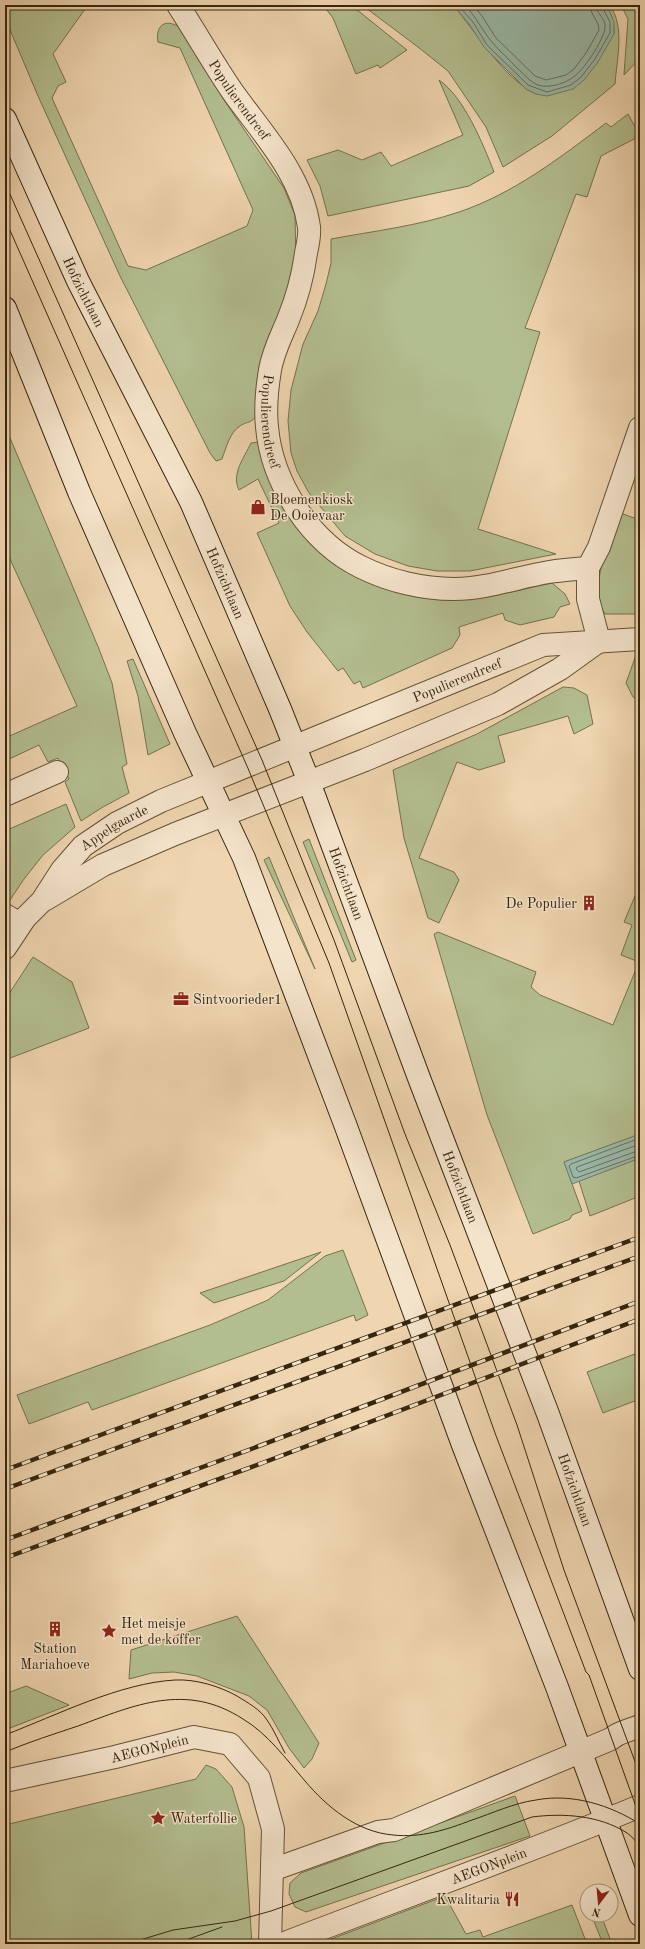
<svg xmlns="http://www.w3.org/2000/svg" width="645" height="1949" font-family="'Old Standard TT',serif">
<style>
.green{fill:#b3be90;stroke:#74724e}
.water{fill:#9ab9a8;stroke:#727e6a}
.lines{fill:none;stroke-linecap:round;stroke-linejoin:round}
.shore{stroke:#68705a;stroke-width:1}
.minor-casing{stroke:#645236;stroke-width:24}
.secondary-casing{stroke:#36260d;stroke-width:24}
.minor{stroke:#f5e4cc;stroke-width:22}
.secondary{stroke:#f5e4cc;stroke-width:22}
.tram{stroke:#36260d;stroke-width:1}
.rail-casing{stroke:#36260d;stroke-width:4.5}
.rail{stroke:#f5e4cc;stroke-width:3;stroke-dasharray:9;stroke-linecap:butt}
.labels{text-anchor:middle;stroke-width:3;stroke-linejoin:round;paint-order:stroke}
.street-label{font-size:14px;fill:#36260d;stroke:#f5e4cc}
.poi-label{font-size:14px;fill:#36260d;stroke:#f5e4cc;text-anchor:start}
</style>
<rect width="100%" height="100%" fill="#efd5b0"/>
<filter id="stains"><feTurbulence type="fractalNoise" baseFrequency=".005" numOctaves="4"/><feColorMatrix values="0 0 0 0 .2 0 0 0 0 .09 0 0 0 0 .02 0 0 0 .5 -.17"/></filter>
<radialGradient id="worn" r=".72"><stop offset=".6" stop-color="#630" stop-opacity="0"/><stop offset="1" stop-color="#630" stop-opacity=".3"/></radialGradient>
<!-- green -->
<g class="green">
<path d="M 5,5 L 88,5 L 53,54 L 66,82 L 58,86 L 52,98 L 128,266 L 146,270 L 247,226 L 253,210 L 180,48 L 158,42 C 155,26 165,18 179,27 L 226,103 L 284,188 L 295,215 L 296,262 L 258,414 C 250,425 249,420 240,426 C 230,432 226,448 222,459 L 216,461 L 210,453 L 120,276 L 38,96 L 5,18 Z"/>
<path d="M 323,5 L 351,5 L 407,50 L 380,68 L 378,65 L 356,74 L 333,18 Z"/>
<path d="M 362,5 L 453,5 C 477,33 503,78 536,94 L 614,34 C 614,22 613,13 603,5 L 610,5 C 625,28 617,57 615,84 L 552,136 L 503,167 L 486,127 L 448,71 L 418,47 Z"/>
<path d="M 621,5 L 640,5 L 640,58 L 624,75 L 628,19 Z"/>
<path d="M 439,80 C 464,97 483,144 494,172 L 469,186 L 328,216 L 320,186 L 307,160 L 338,150 L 362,160 L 381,152 L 391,166 L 463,135 Z"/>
<path d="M 628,114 L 640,136 L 601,156 L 587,197 L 576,194 L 525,328 L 540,332 L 478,529 L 556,554 L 470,571 L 437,571 L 408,566 L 375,554 L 345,536 L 309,493 L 297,471 L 291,453 L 288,421 L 291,390 L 303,344 L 318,311 L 326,284 L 331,263 L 331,239 C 374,231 418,226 459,212 C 513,194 561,157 606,123 L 611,127 Z"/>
<path d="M 5,426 L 99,649 L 112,683 L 127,764 L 122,767 L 129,793 L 103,807 L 81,821 L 65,782 L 69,779 L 58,758 L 48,762 L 39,745 L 5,761 L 5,738 L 77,706 L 5,548 Z"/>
<path d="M 260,442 L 267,471 L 383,587 L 412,596 L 450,600 L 488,597 L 552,583 L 565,594 L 570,604 L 560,607 L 554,617 L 520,625 L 505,620 L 503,613 L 459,627 L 460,635 L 452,648 L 363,688 L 360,681 L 354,684 L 343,668 L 338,671 L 307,632 L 290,606 L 257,533 L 279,523 L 258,479 L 239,490 C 231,474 244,458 251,443 Z"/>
<path d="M 620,513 L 640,520 L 640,614 L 605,614 C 587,588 610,540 620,513 Z"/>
<path d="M 636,655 L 640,655 L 640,701 L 633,697 L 626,683 Z"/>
<path d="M 133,659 L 170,744 L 148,755 L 138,696 L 127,661 Z"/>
<path d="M 563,687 L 574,688 L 587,695 L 593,724 L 574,734 L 568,716 L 498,736 L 505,762 L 479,770 L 457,762 L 419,858 L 454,872 L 459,880 L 439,923 L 428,918 L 404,838 L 393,770 L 477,734 Z"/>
<path d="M 66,804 L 75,827 L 43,855 L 24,879 L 10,900 L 5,897 L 5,831 Z"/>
<path d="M 309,839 L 356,960 L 352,962 L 303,842 Z"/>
<path d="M 269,857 L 315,969 L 264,860 Z"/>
<path d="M 640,884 L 640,1134 L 564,1162 L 582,1211 L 572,1215 L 570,1219 L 533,1234 L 487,1115 L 434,934 L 438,932 L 536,972 L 531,987 L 540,995 L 613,1025 L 639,962 L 621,955 L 632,925 L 624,922 Z"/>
<path d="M 33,957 L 72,982 L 89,1028 L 5,1060 L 5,1000 Z"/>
<path d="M 640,1158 L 640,1196 L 590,1216 L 579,1181 Z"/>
<path d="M 343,1250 L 368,1315 L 356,1321 L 354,1315 L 92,1410 L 88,1402 L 29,1424 L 17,1395 L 210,1325 L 268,1300 L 325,1256 Z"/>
<path d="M 321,1252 L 284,1281 L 214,1303 L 200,1293 Z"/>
<path d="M 640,1352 L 640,1399 L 603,1413 L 587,1372 Z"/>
<path d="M 237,1616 L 319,1743 L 312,1759 L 304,1768 L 289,1748 L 267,1710 L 249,1696 L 197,1676 L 174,1672 L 152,1673 L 129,1679 L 131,1650 Z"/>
<path d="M 26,1686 L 69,1705 L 5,1730 L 5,1694 Z"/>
<path d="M 206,1765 L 216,1769 L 232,1787 L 244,1827 L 252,1944 L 5,1944 L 5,1825 L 196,1779 Z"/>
<path d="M 515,1796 L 530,1836 L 306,1912 L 295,1907 L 289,1894 L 290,1883 L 301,1873 Z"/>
<path d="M 445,1896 L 466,1934 L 480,1930 L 483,1937 L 572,1905 L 587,1944 L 318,1944 Z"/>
<path d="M 601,1915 L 612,1944 L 603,1944 L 593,1919 Z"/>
</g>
<!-- water -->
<g class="water">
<path d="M 453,5 L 603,5 L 609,10 L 614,22 L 614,34 L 598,62 L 584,80 L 573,89 L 547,96 L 536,94 L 526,89 L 484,47 L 470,25 Z"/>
<path d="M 640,1134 L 640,1158 L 572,1184 L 564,1162 Z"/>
</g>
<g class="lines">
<!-- shore -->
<g class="shore">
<path d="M 458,5 L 473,22 L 487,45 L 528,85 L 547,92 L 571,85 L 581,77 L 595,59 L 610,33 L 610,22 L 601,5"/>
<path d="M 465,5 C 476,17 482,30 492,42 C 499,51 509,59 517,68 C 524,74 530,82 538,85 C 550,89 566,83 575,76 C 585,68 607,36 605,24 C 603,16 596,13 596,5"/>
<path d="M 473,5 L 482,16 L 496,38 L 535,76 L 546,80 L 566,75 L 574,69 L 586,53 L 599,30 L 598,24 L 592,13 L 590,5"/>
<path d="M 640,1138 L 571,1164 L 569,1166 L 573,1177 L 576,1178 L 640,1155"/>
<path d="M 640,1144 L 577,1167 L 576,1169 L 579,1172 L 640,1150"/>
</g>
<defs>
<g id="minor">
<path id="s1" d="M 178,5 C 196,33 213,63 232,91 C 261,132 302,174 309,227 C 310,235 308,244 306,253 C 303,276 297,298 288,320 C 281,337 273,352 270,370 C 267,388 265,408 267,427 C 272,483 310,542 361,567 C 389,581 423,589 454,589 C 487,589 518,577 549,572 C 562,570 575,569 588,568"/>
<path d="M 599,641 L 588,599 L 588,568 L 599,547 L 640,428"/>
<path d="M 5,795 L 57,772"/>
<path d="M 46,899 L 103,865 L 175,834 L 365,760 L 498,704 L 560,669 L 599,641"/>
<path d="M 5,915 L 20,924"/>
<path id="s2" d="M 5,948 L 25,918 L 42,901 L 62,870 L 83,846 L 117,823 L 161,801 L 543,645 L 640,639"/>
<path id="s3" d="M 5,1781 L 115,1757 L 194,1737 L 230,1744 L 259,1778 L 273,1829 L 270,1944"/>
<path d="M 272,1870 L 378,1832 L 394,1830 L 611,1739 C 618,1732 631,1730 640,1726"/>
<path id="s4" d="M 282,1944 C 401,1898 522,1855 640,1806"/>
</g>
<g id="secondary">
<path id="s5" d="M 5,119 L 78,281 L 191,502 L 280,709 L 309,782 L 419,1078 L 548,1414 L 640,1669"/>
<path d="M 5,308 L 79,492 L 185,733 L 244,858 L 345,1124 L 463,1445 L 557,1687 L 640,1915"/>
</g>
</defs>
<!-- minor casing -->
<use href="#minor" class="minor-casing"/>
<!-- secondary casing -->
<use href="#secondary" class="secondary-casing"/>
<!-- minor -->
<use href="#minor" class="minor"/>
<!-- secondary -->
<use href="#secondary" class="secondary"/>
<!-- tram -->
<g class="tram">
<path d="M 5,183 L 262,760 L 334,940 L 405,1134 L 450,1245 L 517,1425 L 564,1570 L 640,1775"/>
<path d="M 5,219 L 247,766 L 329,963 L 495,1433 L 586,1672 L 589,1675 L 640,1818"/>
<path d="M 5,1735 C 57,1715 120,1683 175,1680 C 196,1679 219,1686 237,1696 C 248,1703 260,1709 267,1720 C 274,1730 279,1742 285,1753"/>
<path d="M 5,1752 C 29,1742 54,1734 78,1726 C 135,1705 186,1682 243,1719 C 268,1734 286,1759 305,1781 C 327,1807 357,1832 393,1835 C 421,1838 446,1830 472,1820 C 493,1813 514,1803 536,1800 C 572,1793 610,1805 640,1824"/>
<path d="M 127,1944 L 173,1930 L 235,1921 L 271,1911 L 532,1817 C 563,1813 599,1815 627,1833 C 632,1836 636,1842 640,1846"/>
<path d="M 175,1944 L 222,1927"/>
</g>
<defs>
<g id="rail">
<path d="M 5,1470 L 640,1237"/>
<path d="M 5,1489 L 640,1256"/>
<path d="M 5,1540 L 254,1448 L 640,1301"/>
<path d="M 5,1558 L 265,1462 L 640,1319"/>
</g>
</defs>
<!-- rail casing -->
<use href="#rail" class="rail-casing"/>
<!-- rail -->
<use href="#rail" class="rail"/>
</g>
<!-- icons -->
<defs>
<symbol id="shop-bare" viewBox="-9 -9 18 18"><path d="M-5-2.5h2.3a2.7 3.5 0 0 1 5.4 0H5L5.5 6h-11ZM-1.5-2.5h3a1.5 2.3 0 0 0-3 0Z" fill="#8f2418" stroke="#f5e4cc" stroke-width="2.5" paint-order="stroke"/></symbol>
<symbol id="building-bare" viewBox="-9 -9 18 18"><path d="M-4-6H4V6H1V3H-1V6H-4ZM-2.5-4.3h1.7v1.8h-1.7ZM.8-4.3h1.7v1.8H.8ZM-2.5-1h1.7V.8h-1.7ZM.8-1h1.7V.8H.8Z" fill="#8f2418" stroke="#f5e4cc" stroke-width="2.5" paint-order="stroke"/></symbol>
<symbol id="office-bare" viewBox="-9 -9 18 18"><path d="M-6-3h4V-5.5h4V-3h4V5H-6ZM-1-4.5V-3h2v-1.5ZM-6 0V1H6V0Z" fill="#8f2418" stroke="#f5e4cc" stroke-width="2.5" paint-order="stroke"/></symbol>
<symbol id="sight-bare" viewBox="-9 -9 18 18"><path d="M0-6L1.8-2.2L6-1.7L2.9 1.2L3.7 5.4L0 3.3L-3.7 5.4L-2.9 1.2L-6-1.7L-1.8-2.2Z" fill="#8f2418" stroke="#f5e4cc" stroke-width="2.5" paint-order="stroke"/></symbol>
<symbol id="restaurant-bare" viewBox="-9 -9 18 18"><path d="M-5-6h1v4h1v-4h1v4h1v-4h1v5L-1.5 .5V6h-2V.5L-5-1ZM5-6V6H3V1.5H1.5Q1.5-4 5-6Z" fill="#8f2418" stroke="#f5e4cc" stroke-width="2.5" paint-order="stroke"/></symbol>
</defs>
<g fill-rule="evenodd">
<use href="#shop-bare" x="247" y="496" width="22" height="22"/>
<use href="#building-bare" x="578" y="892" width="22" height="22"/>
<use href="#office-bare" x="170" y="988" width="22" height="22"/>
<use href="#building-bare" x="44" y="1618" width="22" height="22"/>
<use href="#sight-bare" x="98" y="1620" width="22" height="22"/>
<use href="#sight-bare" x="147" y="1807" width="22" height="22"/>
<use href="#restaurant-bare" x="501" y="1888" width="22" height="22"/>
</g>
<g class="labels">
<!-- street labels -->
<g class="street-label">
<text dy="5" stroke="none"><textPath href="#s1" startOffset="113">Populierendreef</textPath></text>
<text dy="5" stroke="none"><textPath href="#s5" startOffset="190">Hofzichtlaan</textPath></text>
<text dy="5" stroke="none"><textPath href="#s1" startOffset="461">Populierendreef</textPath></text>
<text dy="5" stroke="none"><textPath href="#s5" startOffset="514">Hofzichtlaan</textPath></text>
<text dy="5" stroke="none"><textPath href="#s2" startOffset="539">Populierendreef</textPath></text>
<text dy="5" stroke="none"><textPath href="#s2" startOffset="165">Appelgaarde</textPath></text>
<text dy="5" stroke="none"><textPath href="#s5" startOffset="838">Hofzichtlaan</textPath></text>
<text dy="5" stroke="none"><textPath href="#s5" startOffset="1162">Hofzichtlaan</textPath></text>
<text dy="5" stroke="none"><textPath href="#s5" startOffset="1486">Hofzichtlaan</textPath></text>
<text dy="5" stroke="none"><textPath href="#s3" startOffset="148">AEGONplein</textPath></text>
<text dy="5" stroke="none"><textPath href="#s4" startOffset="221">AEGONplein</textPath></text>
</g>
<!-- poi labels -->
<g class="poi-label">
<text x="270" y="504">Bloemenkiosk<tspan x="270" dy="16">De Ooievaar</tspan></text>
<text x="577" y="908" text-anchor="end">De Populier</text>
<text x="193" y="1004">Sintvoorieder1</text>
<text x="121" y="1628">Het meisje<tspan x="121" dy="16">met de koffer</tspan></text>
<text x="55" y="1653" text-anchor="middle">Station<tspan x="55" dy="16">Mariahoeve</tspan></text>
<text x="170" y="1823">Waterfollie</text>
<text x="500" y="1904" text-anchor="end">Kwalitaria</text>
</g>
</g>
<!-- margin -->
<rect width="645" height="1949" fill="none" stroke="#efd5b0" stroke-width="20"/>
<rect x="6" y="6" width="633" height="1937" fill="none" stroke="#36260d" stroke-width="2"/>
<rect x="10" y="10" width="625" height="1929" fill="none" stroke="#36260d"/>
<!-- north arrow -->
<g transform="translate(599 1903) rotate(196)"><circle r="19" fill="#f5e4cc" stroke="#a99880"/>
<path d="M0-3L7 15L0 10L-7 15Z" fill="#8f2418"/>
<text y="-6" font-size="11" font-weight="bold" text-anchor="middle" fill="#36260d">N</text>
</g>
<rect width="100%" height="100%" filter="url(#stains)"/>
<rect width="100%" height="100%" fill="url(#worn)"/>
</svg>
